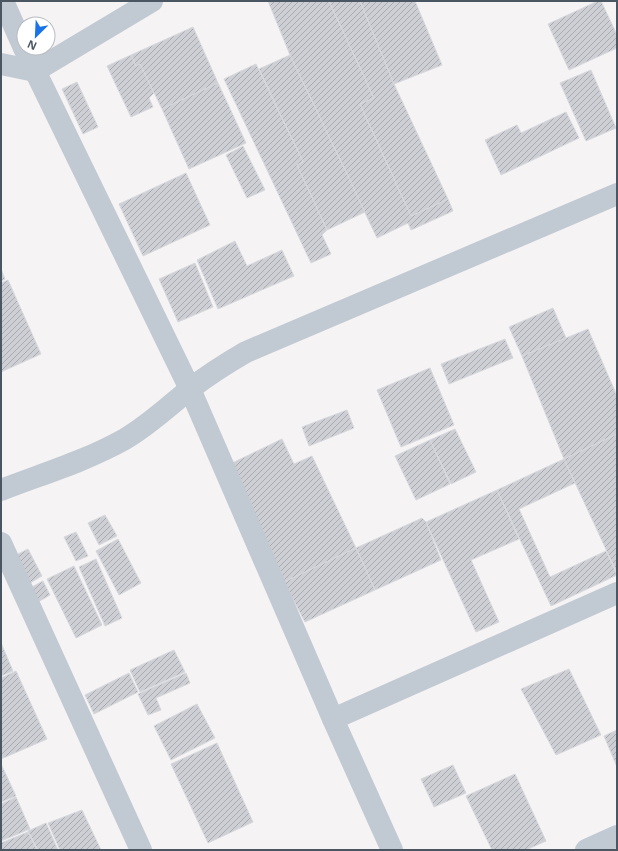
<svg xmlns="http://www.w3.org/2000/svg" width="618" height="851" font-family="'Noto Sans',sans-serif">
<style>
.building{fill:url(#building-hatch);stroke:#d7d9de}
.lines{fill:none;stroke-linecap:round;stroke-linejoin:round}
.minor{stroke:#c1cad2;stroke-width:22}
</style>
<defs>
<pattern id="building-hatch" width="6" height="6" patternUnits="userSpaceOnUse"><rect width="6" height="6" fill="#cdcfd5"/><path d="M-1 1l2-2M0 6l6-6M5 7l2-2" fill="none" stroke="#a8abb0"/></pattern>
</defs>
<rect width="100%" height="100%" fill="#f5f3f3"/>
<!-- building -->
<g class="building">
<path d="M 268,1 L 329,1 L 374,98 L 360,104 L 411,216 L 448,199 L 453,211 L 411,230 L 408,223 L 377,238 L 290,55 Z"/>
<path d="M 329,1 L 360,1 L 394,84 L 448,199 L 411,216 L 360,104 L 374,98 Z"/>
<path d="M 360,1 L 415,1 L 442,65 L 394,84 Z"/>
<path d="M 598,1 L 601,1 L 617,35 L 617,48 L 569,70 L 548,24 Z"/>
<path d="M 193,27 L 218,83 L 162,109 L 140,64 L 136,66 L 131,55 Z"/>
<path d="M 131,55 L 136,66 L 140,64 L 154,93 L 149,98 L 153,107 L 131,117 L 107,66 Z"/>
<path d="M 290,55 L 365,212 L 327,230 L 297,165 L 303,162 L 259,69 Z"/>
<path d="M 256,64 L 303,162 L 297,165 L 327,230 L 322,235 L 331,254 L 311,263 L 224,79 Z"/>
<path d="M 591,70 L 616,128 L 586,141 L 560,83 Z"/>
<path d="M 77,82 L 98,127 L 83,134 L 62,89 Z"/>
<path d="M 218,83 L 246,143 L 189,169 L 162,109 Z"/>
<path d="M 566,112 L 579,138 L 501,175 L 485,140 L 517,125 L 521,133 Z"/>
<path d="M 243,146 L 265,190 L 247,198 L 226,155 Z"/>
<path d="M 186,173 L 210,225 L 143,256 L 119,204 Z"/>
<path d="M 235,241 L 247,266 L 282,250 L 294,276 L 218,309 L 197,260 Z"/>
<path d="M 195,263 L 213,307 L 178,322 L 159,279 Z"/>
<path d="M 1,269 L 5,279 L 1,281 Z"/>
<path d="M 8,280 L 41,354 L 1,372 L 1,283 Z"/>
<path d="M 553,308 L 566,338 L 522,356 L 509,327 Z"/>
<path d="M 588,329 L 617,396 L 617,434 L 564,459 L 522,356 Z"/>
<path d="M 505,339 L 513,358 L 449,384 L 441,364 Z"/>
<path d="M 430,368 L 454,425 L 401,447 L 377,390 Z"/>
<path d="M 347,410 L 354,428 L 309,446 L 302,427 Z"/>
<path d="M 455,429 L 476,472 L 451,484 L 430,440 Z"/>
<path d="M 617,434 L 617,573 L 564,459 Z"/>
<path d="M 282,439 L 294,464 L 312,456 L 356,548 L 284,582 L 228,465 Z"/>
<path d="M 430,440 L 450,484 L 416,500 L 395,456 Z"/>
<path d="M 564,459 L 575,483 L 519,509 L 550,577 L 606,551 L 617,575 L 551,606 L 497,490 Z"/>
<path d="M 497,490 L 519,539 L 471,560 L 499,622 L 476,632 L 426,522 Z"/>
<path d="M 105,515 L 117,536 L 99,545 L 88,523 Z"/>
<path d="M 422,518 L 426,522 L 441,560 L 375,590 L 356,548 Z"/>
<path d="M 76,532 L 88,556 L 76,561 L 64,537 Z"/>
<path d="M 118,539 L 141,583 L 119,595 L 96,551 Z"/>
<path d="M 356,548 L 375,590 L 305,622 L 284,582 Z"/>
<path d="M 28,549 L 42,576 L 30,583 L 16,555 Z"/>
<path d="M 96,559 L 122,618 L 105,626 L 79,567 Z"/>
<path d="M 74,566 L 102,625 L 76,638 L 47,579 Z"/>
<path d="M 43,581 L 50,595 L 38,602 L 30,588 Z"/>
<path d="M 1,643 L 13,671 L 1,676 Z"/>
<path d="M 174,650 L 185,672 L 140,692 L 130,670 Z"/>
<path d="M 569,669 L 601,735 L 556,755 L 521,689 Z"/>
<path d="M 16,671 L 47,739 L 1,759 L 1,678 Z"/>
<path d="M 129,673 L 138,692 L 94,714 L 85,695 Z"/>
<path d="M 186,673 L 190,683 L 156,698 L 161,710 L 148,715 L 138,694 Z"/>
<path d="M 197,704 L 215,738 L 171,760 L 154,726 Z"/>
<path d="M 617,730 L 617,767 L 604,736 Z"/>
<path d="M 217,743 L 253,822 L 208,843 L 171,764 Z"/>
<path d="M 1,764 L 16,796 L 1,802 Z"/>
<path d="M 453,765 L 466,793 L 434,807 L 421,779 Z"/>
<path d="M 515,774 L 546,841 L 526,850 L 492,850 L 466,796 Z"/>
<path d="M 16,797 L 30,829 L 1,841 L 1,804 Z"/>
<path d="M 82,810 L 101,850 L 60,850 L 48,823 Z"/>
<path d="M 46,823 L 58,850 L 38,850 L 28,831 Z"/>
<path d="M 28,832 L 37,850 L 1,850 L 1,843 Z"/>
</g>
<g class="lines">
<!-- minor -->
<g class="minor">
<path d="M 3,1 L 24,48"/>
<path d="M 24,48 L 190,389 L 333,719 L 392,850"/>
<path d="M 1,64 L 35,71 L 152,1"/>
<path d="M 1,490 C 42,474 86,461 125,439 C 149,425 169,406 190,389 C 208,375 227,363 246,352 L 617,194"/>
<path d="M 1,543 L 141,850"/>
<path d="M 333,719 L 617,593"/>
<path d="M 586,850 L 617,836"/>
</g>
</g>
<!-- border -->
<rect width="618" height="851" fill="none" stroke="#4a5661" stroke-width="4"/>
<!-- north arrow -->
<g transform="translate(36 36) rotate(204)"><circle r="19" fill="#ffffff" stroke="#b7bbc0"/>
<path d="M0-3L7 15L0 10L-7 15Z" fill="#1a73e8"/>
<text y="-6" font-size="11" font-weight="bold" text-anchor="middle" fill="#4a5661">N</text>
</g>
</svg>
